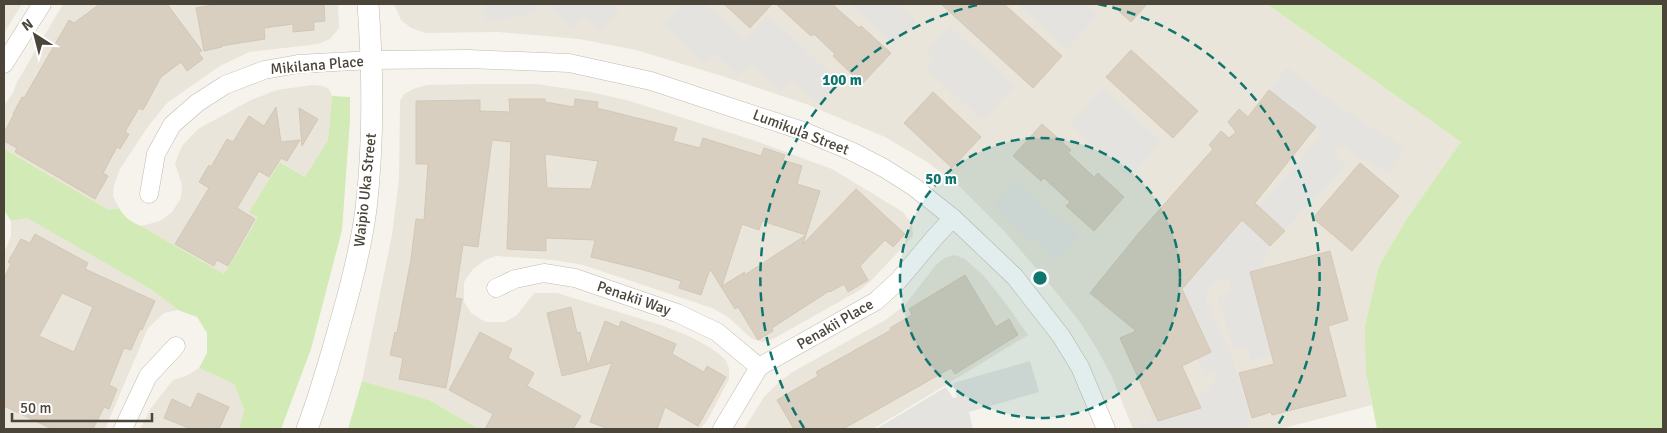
<svg xmlns="http://www.w3.org/2000/svg" width="1667" height="433" font-family="Signika,sans-serif">
<style>
.residential{fill:#eae5da}
.green{fill:#d2eab5}
.parking{fill:#e5e3e0}
.building{fill:#d8cfc1;stroke:#d3c7b4;fill-rule:evenodd}
.lines{fill:none;stroke-linecap:round;stroke-linejoin:round}
.minor-casing{stroke:#c2bbae;stroke-width:19}
.tertiary-casing{stroke:#c2bbae;stroke-width:22}
.minor{stroke:#fff;stroke-width:18}
.tertiary{stroke:#fff;stroke-width:21}
.ring{fill:none;stroke:#0f766e;stroke-width:2.5;stroke-dasharray:9 6}
.labels{text-anchor:middle;stroke-width:4;stroke-linejoin:round;paint-order:stroke}
.street-label{font-size:15px;fill:#4b4439;stroke:#fff}
.centre{fill:#0f766e;stroke:#fff;stroke-width:2.5}
.ring-label{font-size:15px;text-anchor:middle;font-weight:bold;fill:#0f766e;stroke:#fff;stroke-width:4;stroke-linejoin:round;paint-order:stroke}
</style>
<rect width="100%" height="100%" fill="#f6f3ec"/>
<!-- residential -->
<g class="residential">
<path d="M 4,4 L 22,4 L 4,33 Z"/>
<path d="M 63,4 L 338,4 L 339,28 L 330,39 L 318,44 L 249,52 L 220,66 L 167,103 L 147,128 L 120,169 L 114,185 L 113,196 L 119,208 L 109,210 L 4,149 L 4,105 L 13,93 L 17,82 Z"/>
<path d="M 394,4 L 1267,4 L 1461,142 L 1407,218 L 1379,266 L 1366,373 L 1372,405 L 1280,429 L 1133,429 L 1112,377 L 1097,349 L 1080,322 L 1051,286 L 1005,232 L 959,186 L 927,162 L 885,137 L 806,104 L 722,76 L 636,50 L 579,39 L 498,32 L 426,33 L 411,28 L 401,20 Z"/>
<path d="M 480,84 L 536,84 L 591,92 L 630,101 L 756,141 L 832,169 L 903,212 L 912,224 L 913,236 L 871,281 L 860,290 L 773,339 L 763,342 L 752,339 L 728,317 L 712,308 L 583,265 L 554,260 L 496,256 L 485,260 L 473,269 L 464,282 L 464,302 L 471,313 L 485,322 L 505,322 L 517,315 L 534,293 L 557,293 L 664,326 L 691,337 L 711,348 L 725,359 L 729,368 L 729,379 L 707,421 L 700,429 L 479,429 L 429,400 L 362,381 L 392,235 L 399,179 L 400,101 L 404,94 L 413,89 L 427,85 Z"/>
<path d="M 312,85 L 323,86 L 329,89 L 332,96 L 328,140 L 305,177 L 281,162 L 249,212 L 259,218 L 224,274 L 141,226 L 160,221 L 172,212 L 181,198 L 182,185 L 175,163 L 182,146 L 198,129 L 251,100 L 277,90 Z"/>
<path d="M 27,218 L 152,290 L 178,310 L 164,313 L 148,328 L 105,429 L 4,429 L 4,253 L 11,236 L 11,221 Z"/>
<path d="M 955,255 L 965,259 L 983,275 L 1004,301 L 1028,335 L 873,429 L 744,429 L 764,397 L 778,383 L 791,373 L 887,319 L 905,305 L 935,266 L 944,258 Z"/>
<path d="M 199,368 L 234,384 L 244,410 L 239,429 L 140,429 L 151,408 L 173,380 L 186,376 Z"/>
</g>
<!-- green -->
<g class="green">
<path d="M 1267,4 L 1663,4 L 1663,429 L 1377,429 L 1366,373 L 1365,327 L 1379,266 L 1407,218 L 1461,142 Z"/>
<path d="M 332,96 L 350,97 L 350,120 L 342,230 L 311,349 L 281,429 L 239,429 L 244,410 L 234,384 L 199,368 L 207,353 L 207,333 L 197,317 L 178,310 L 152,290 L 27,218 L 11,221 L 4,210 L 4,149 L 109,210 L 119,208 C 125,218 131,222 141,226 L 224,274 L 258,218 L 249,212 L 280,162 L 305,177 L 328,140 Z"/>
<path d="M 362,381 L 429,400 L 479,429 L 348,429 Z"/>
</g>
<!-- parking -->
<g class="parking">
<path d="M 483,4 L 534,4 L 536,13 L 486,22 Z"/>
<path d="M 556,4 L 615,4 L 620,9 L 601,30 L 585,16 L 572,29 L 551,9 Z"/>
<path d="M 682,4 L 706,4 L 745,40 L 768,15 L 840,82 L 819,104 L 792,79 L 780,92 L 750,64 L 738,76 L 714,54 L 704,64 L 663,25 Z"/>
<path d="M 850,4 L 898,4 L 917,21 L 895,45 Z"/>
<path d="M 1018,4 L 1085,4 L 1098,15 L 1067,49 Z"/>
<path d="M 950,27 L 1014,86 L 982,120 L 926,68 L 934,59 L 926,52 Z"/>
<path d="M 1287,67 L 1337,105 L 1405,148 L 1389,174 L 1340,145 L 1335,150 L 1334,154 L 1346,165 L 1270,246 L 1263,260 L 1283,337 L 1268,341 L 1272,356 L 1251,361 L 1247,347 L 1234,350 L 1217,296 L 1227,293 L 1230,289 L 1229,281 L 1224,277 L 1211,286 L 1206,299 L 1234,361 L 1252,424 L 1237,429 L 1139,429 L 1138,426 L 1152,422 L 1148,410 L 1205,393 L 1217,376 L 1215,372 L 1205,376 L 1172,302 L 1249,197 L 1259,206 L 1318,139 L 1320,132 L 1316,127 L 1307,138 L 1260,102 Z"/>
<path d="M 1102,88 L 1161,141 L 1130,177 L 1070,124 Z"/>
<path d="M 1016,180 L 1079,237 L 1056,262 L 993,205 Z"/>
<path d="M 1030,361 L 1039,392 L 969,412 L 973,429 L 876,429 L 946,387 L 953,398 L 957,397 L 953,383 Z"/>
</g>
<!-- building -->
<g class="building">
<path d="M 100,4 L 167,4 L 202,51 L 198,52 L 203,59 L 187,71 L 181,62 L 161,77 L 143,110 L 139,108 L 125,132 L 129,134 L 120,149 L 117,147 L 103,173 L 108,176 L 95,199 L 15,152 L 17,148 L 4,141 L 4,133 L 14,114 L 13,114 L 22,97 L 24,98 L 69,20 L 74,23 Z"/>
<path d="M 219,4 L 324,4 L 325,21 L 314,22 L 314,30 L 293,32 L 293,24 L 264,28 L 265,39 L 221,46 L 222,47 L 204,51 L 196,8 Z"/>
<path d="M 724,4 L 772,4 L 750,28 Z"/>
<path d="M 776,4 L 832,4 L 859,28 L 861,26 L 891,53 L 862,84 L 833,56 L 835,54 L 814,34 L 811,36 Z"/>
<path d="M 941,4 L 1004,4 L 1062,56 L 1033,88 Z"/>
<path d="M 1111,4 L 1147,4 L 1131,22 Z"/>
<path d="M 1131,50 L 1198,111 L 1173,138 L 1106,77 Z"/>
<path d="M 1269,90 L 1316,127 L 1255,203 L 1285,231 L 1270,246 L 1242,220 L 1182,289 L 1211,352 L 1182,366 L 1201,408 L 1158,421 L 1120,338 L 1136,331 L 1090,293 L 1138,234 L 1213,149 L 1209,145 L 1221,131 L 1229,138 L 1236,132 L 1228,122 L 1239,109 L 1248,117 Z"/>
<path d="M 933,92 L 981,137 L 952,168 L 904,123 Z"/>
<path d="M 509,99 L 545,99 L 545,102 L 574,107 L 575,99 L 598,102 L 597,108 L 677,128 L 673,141 L 700,148 L 703,138 L 761,156 L 764,148 L 785,155 L 783,160 L 802,166 L 797,184 L 820,191 L 806,235 L 762,221 L 759,230 L 742,224 L 722,286 L 745,272 L 743,276 L 806,235 L 803,244 L 856,189 L 905,234 L 893,247 L 885,240 L 860,266 L 868,280 L 848,292 L 844,284 L 830,292 L 829,291 L 772,328 L 773,331 L 758,340 L 738,307 L 735,309 L 710,269 L 701,295 L 679,288 L 681,281 L 640,269 L 591,257 L 595,240 L 546,238 L 546,251 L 507,249 L 511,142 L 492,140 L 478,247 L 463,245 L 455,298 L 462,299 L 446,388 L 399,379 L 403,358 L 390,355 L 395,332 L 397,333 L 411,259 L 416,219 L 424,220 L 428,164 L 416,164 L 416,101 L 480,100 L 480,111 L 510,112 ZM 545,154 L 598,161 L 591,189 L 547,188 Z"/>
<path d="M 276,107 L 281,142 L 300,140 L 287,161 L 281,158 L 269,177 L 259,171 L 237,208 L 255,219 L 228,266 L 217,260 L 214,266 L 175,244 L 209,188 L 199,182 L 209,165 L 211,167 L 227,139 L 233,142 L 249,116 L 264,126 Z"/>
<path d="M 299,108 L 318,119 L 302,146 Z"/>
<path d="M 1042,124 L 1071,150 L 1068,153 L 1094,177 L 1098,173 L 1124,197 L 1094,231 L 1066,206 L 1070,202 L 1044,178 L 1041,181 L 1013,156 Z"/>
<path d="M 1360,163 L 1399,196 L 1352,251 L 1313,218 Z"/>
<path d="M 35,234 L 88,263 L 85,269 L 155,301 L 142,330 L 140,329 L 131,350 L 124,348 L 109,385 L 117,389 L 109,409 L 104,407 L 93,429 L 52,429 L 4,406 L 4,278 L 11,264 L 8,262 L 21,239 L 30,243 ZM 62,293 L 93,307 L 74,352 L 39,336 Z"/>
<path d="M 1330,251 L 1348,320 L 1328,326 L 1346,396 L 1272,415 L 1271,412 L 1252,418 L 1239,373 L 1274,364 L 1250,272 Z"/>
<path d="M 965,275 L 996,327 L 1009,319 L 1018,335 L 955,374 L 951,368 L 843,429 L 794,429 L 777,400 L 818,376 L 816,372 L 891,330 L 890,328 L 912,315 L 909,309 Z"/>
<path d="M 571,307 L 577,333 L 580,332 L 588,366 L 605,321 L 619,327 L 621,321 L 676,344 L 672,354 L 704,372 L 707,366 L 726,377 L 698,426 L 665,407 L 657,429 L 609,429 L 590,422 L 612,363 L 562,376 L 547,313 Z"/>
<path d="M 480,332 L 512,349 L 508,358 L 534,373 L 527,386 L 581,416 L 573,429 L 485,429 L 493,414 L 449,390 Z"/>
<path d="M 198,393 L 229,407 L 219,429 L 191,429 L 164,418 L 172,399 L 191,408 Z"/>
</g>
<g class="lines">
<defs>
<g id="minor">
<path d="M 4,64 L 42,4"/>
<path d="M 149,194 L 156,154 L 172,125 L 197,103 L 225,85 L 264,70 L 298,64 L 372,60 L 468,59 L 569,63 L 651,81 L 803,131 L 853,152 L 884,168 L 914,187 L 953,218 L 1015,277 L 1061,336 L 1080,367 L 1106,429"/>
<path d="M 496,288 L 515,279 L 544,273 L 575,278 L 677,313 L 717,332 L 759,367"/>
<path d="M 123,429 L 148,376 L 176,346"/>
<path d="M 722,429 L 759,367 L 876,301 L 899,280 L 935,237 L 953,218"/>
</g>
<path id="tertiary" d="M 307,429 C 320,395 330,359 340,324 C 351,286 361,248 366,209 C 374,141 373,72 368,4"/>
</defs>
<!-- minor casing -->
<use href="#minor" class="minor-casing"/>
<!-- tertiary casing -->
<use href="#tertiary" class="tertiary-casing"/>
<!-- minor -->
<use href="#minor" class="minor"/>
<!-- tertiary -->
<use href="#tertiary" class="tertiary"/>
</g>
<!-- distance rings -->
<circle cx="1040" cy="278" r="140" fill="#0f766e" fill-opacity=".12"/>
<g class="ring">
<circle cx="1040" cy="278" r="140"/>
<path d="M804 428A280 280 0 0 1 982 4M1098 4A280 280 0 0 1 1276 428"/>
</g>
<g class="labels">
<!-- street labels -->
<g class="street-label">
<text transform="translate(317 65) rotate(-5)" y="5">Mikilana Place</text>
<text transform="translate(801 132) rotate(21)" y="5">Lumikula Street</text>
<text transform="translate(365 190) rotate(-84)" y="5">Waipio Uka Street</text>
<text transform="translate(634 298) rotate(19)" y="5">Penakii Way</text>
<text transform="translate(835 324) rotate(-30)" y="5">Penakii Place</text>
</g>
</g>
<circle cx="1040" cy="278" r="8" class="centre"/>
<g class="ring-label">
<text x="842" y="85">100 m</text>
<text x="941" y="184">50 m</text>
</g>
<!-- border -->
<rect width="1667" height="433" fill="none" stroke="#4b4439" stroke-width="10"/>
<!-- north arrow -->
<g transform="translate(35 35) rotate(324)" stroke="#ffffff" stroke-width="4" paint-order="stroke">
<path d="M0-4L9 19L0 12L-9 19Z" fill="#4b4439"/>
<text y="-8" font-size="14" font-weight="bold" text-anchor="middle" fill="#4b4439">N</text>
</g>
<!-- scale -->
<path d="M12 413v8h140v-8" fill="none" stroke="#4b4439" stroke-width="2.5"/>
<text x="20" y="413" font-size="15" fill="#4b4439" stroke="#ffffff" stroke-width="4" paint-order="stroke">50 m</text>
</svg>
